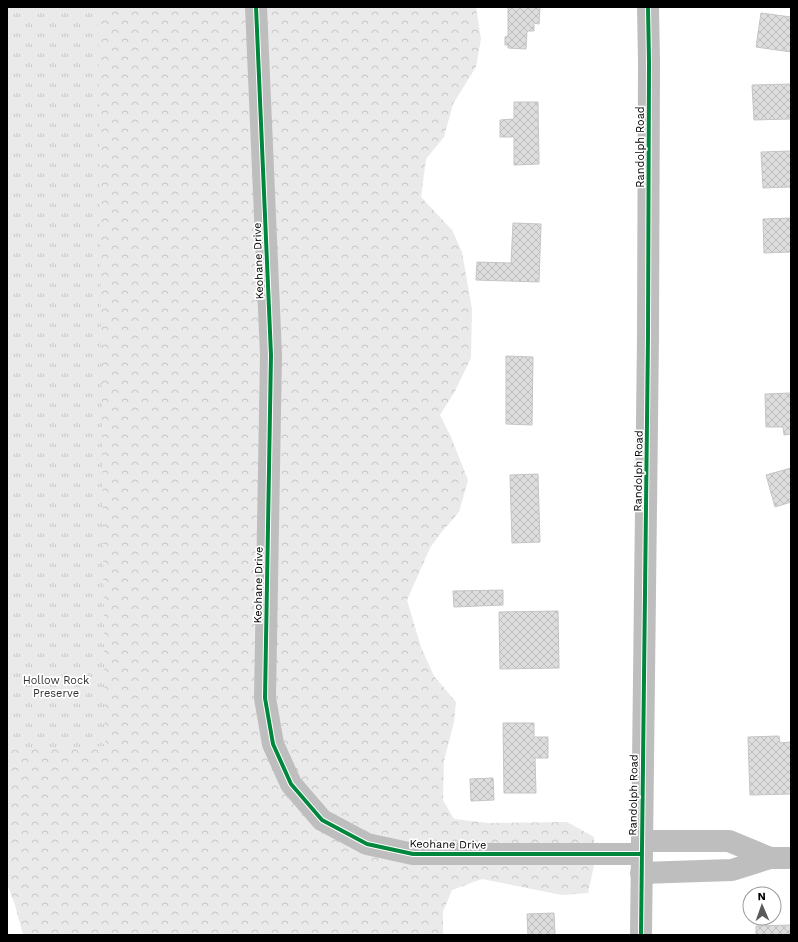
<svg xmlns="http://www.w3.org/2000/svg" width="798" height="942" font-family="'Work Sans',sans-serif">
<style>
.forest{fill:url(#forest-crowns)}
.park{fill:url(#park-tufts)}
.building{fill:url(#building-cross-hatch);stroke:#c5c5c5}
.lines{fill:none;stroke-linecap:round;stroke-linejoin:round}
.minor{stroke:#bebebe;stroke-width:22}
.tertiary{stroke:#bebebe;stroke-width:22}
.cycleway-casing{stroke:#fff;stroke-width:6}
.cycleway{stroke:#00873e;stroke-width:4}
.labels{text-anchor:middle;stroke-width:3.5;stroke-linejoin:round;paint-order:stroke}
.street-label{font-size:11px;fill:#000;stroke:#fff}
.park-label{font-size:11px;fill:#303030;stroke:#fff}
</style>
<defs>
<pattern id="forest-crowns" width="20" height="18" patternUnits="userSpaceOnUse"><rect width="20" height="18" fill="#eaeaea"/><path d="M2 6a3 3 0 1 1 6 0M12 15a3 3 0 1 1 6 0" fill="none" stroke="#c7c7c7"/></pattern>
<pattern id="park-tufts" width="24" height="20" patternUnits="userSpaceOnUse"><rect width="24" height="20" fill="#eaeaea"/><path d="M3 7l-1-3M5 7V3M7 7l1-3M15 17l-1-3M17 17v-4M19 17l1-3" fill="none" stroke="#c7c7c7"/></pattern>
<pattern id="building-cross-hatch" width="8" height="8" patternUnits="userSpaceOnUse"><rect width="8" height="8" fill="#ddd"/><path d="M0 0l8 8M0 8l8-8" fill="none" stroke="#bcbcbc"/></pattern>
</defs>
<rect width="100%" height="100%" fill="#fff"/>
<!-- forest -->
<path class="forest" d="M 7,7 L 476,7 L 481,39 L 476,67 L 453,104 L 444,137 L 426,159 L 421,197 L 452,230 L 462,252 L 472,309 L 471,358 L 455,391 L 440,415 L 451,437 L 468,480 L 459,512 L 440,534 L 430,548 L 407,600 L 421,647 L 434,676 L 456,702 L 454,722 L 444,761 L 443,800 L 454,819 L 488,823 L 567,822 L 594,837 L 595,861 L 588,893 L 562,895 L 482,879 L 452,890 L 443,912 L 443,935 L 23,935 L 15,905 L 7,884 Z"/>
<!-- park -->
<path class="park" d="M 7,7 L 98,7 L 105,746 L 7,750 Z"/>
<!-- building -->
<g class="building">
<path d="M 508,7 L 540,7 L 539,24 L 534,23 L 534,31 L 527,31 L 526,49 L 508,48 L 508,45 L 505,45 L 505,37 L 508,36 Z"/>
<path d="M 761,13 L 791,17 L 791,52 L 756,47 Z"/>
<path d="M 791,84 L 791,119 L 754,120 L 752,85 Z"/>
<path d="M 514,102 L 538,102 L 539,164 L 514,165 L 514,137 L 500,137 L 500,120 L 514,119 Z"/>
<path d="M 791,151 L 791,187 L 763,188 L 761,152 Z"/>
<path d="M 791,218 L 791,252 L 764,253 L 763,219 Z"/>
<path d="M 513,223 L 541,224 L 539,282 L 476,280 L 477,262 L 511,263 Z"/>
<path d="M 506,356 L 533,357 L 532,425 L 506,424 Z"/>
<path d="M 791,393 L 791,434 L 784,435 L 783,427 L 766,427 L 765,394 Z"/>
<path d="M 791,468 L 791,502 L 775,507 L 766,475 Z"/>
<path d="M 538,474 L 540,542 L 512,543 L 510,475 Z"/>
<path d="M 503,590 L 503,605 L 454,607 L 453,591 Z"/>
<path d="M 558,611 L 559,668 L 500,669 L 499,612 Z"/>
<path d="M 503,723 L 534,723 L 534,737 L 548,737 L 548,758 L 535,758 L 536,793 L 504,793 Z"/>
<path d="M 779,736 L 780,743 L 791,742 L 791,794 L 750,795 L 748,737 Z"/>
<path d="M 493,778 L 494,800 L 471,801 L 470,779 Z"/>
<path d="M 554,913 L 555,935 L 528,935 L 527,914 Z"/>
<path d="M 791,925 L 791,935 L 756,935 L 756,926 Z"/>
</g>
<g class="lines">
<!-- minor -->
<g class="minor">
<path d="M 256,7 L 271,355 L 265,698 L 273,744 L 291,784 L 322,820 L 367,844 L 413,854 L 641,854"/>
<path d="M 642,841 L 729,841 L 770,858"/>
<path d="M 641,873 L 732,870 L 770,858 L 791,858"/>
</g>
<!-- tertiary -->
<path class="tertiary" d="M 641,935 L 648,336 L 649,62 L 648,7"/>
<defs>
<g id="cycleway">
<path d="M 256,7 L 271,355 L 265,698 L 273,744 L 291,784 L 322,820 L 367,844 L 413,854 L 641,854"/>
<path d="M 641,935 L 648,336 L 649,62 L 648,7"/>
</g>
</defs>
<!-- cycleway casing -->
<use href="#cycleway" class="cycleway-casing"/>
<!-- cycleway -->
<use href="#cycleway" class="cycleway"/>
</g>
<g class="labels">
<!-- street labels -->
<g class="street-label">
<text transform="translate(640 147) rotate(-90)" y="4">Randolph Road</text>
<text transform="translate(258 261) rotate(-92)" y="4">Keohane Drive</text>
<text transform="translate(638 471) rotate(-89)" y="4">Randolph Road</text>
<text transform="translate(258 585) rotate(-89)" y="4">Keohane Drive</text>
<text transform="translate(633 795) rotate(-89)" y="4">Randolph Road</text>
<text transform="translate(448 844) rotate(1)" y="4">Keohane Drive</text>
</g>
<!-- park labels -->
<g class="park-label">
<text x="56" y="684">Hollow Rock<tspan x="56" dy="13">Preserve</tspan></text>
</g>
</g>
<!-- border -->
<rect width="798" height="942" fill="none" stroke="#000000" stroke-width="16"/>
<!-- north arrow -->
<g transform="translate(762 906) rotate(358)"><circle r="19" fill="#ffffff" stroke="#999999"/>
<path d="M0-3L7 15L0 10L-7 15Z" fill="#595959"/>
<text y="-6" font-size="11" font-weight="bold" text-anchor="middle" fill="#000000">N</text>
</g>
</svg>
